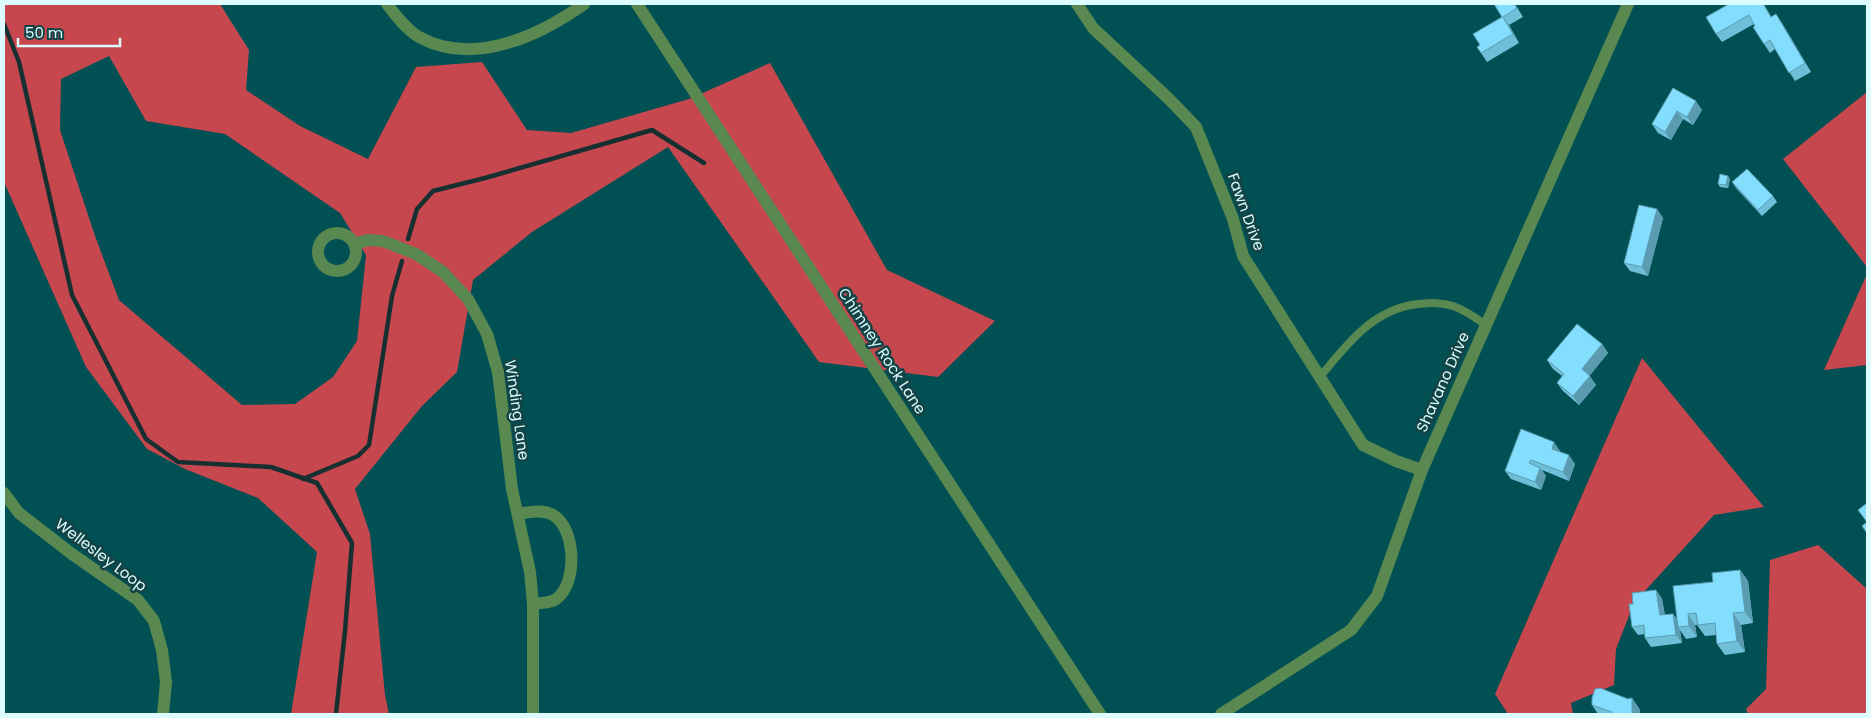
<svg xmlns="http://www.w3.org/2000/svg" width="1871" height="718" font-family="Poppins,sans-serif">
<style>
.forest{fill:#c6474e;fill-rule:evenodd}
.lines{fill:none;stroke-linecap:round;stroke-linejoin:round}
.stream{stroke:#163032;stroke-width:4.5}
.service{stroke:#598950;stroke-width:8}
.minor{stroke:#598950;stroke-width:12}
.wall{fill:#70bfd9}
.shaded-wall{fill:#5b9bb0}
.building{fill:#82defc;stroke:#5b9bb0}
.labels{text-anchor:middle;stroke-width:5;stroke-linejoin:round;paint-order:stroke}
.street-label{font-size:15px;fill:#dcfcfe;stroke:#134345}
</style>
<rect width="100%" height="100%" fill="#005054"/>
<!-- forest -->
<g class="forest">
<path d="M 4,4 L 220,4 L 249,50 L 246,90 L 300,126 L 368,159 L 416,67 L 482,62 L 527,130 L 571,133 L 689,99 L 770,63 L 887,270 L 995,321 L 938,377 L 819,362 L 668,147 L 532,232 L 473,280 L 457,372 L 422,406 L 355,489 L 370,534 L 385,695 L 389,714 L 291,714 L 317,552 L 258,498 L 185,469 L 147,449 L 86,367 L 4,182 ZM 109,56 L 146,121 L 225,134 L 340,213 L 366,255 L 357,341 L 333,377 L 295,404 L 242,405 L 119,300 L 95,236 L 60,130 L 61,79 Z"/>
<path d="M 1867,92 L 1867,267 L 1783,159 Z"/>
<path d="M 1867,274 L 1867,365 L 1824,370 Z"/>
<path d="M 1642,358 L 1764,507 L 1714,515 L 1634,603 L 1616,649 L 1614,685 L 1571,703 L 1573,714 L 1508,714 L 1495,694 Z"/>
<path d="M 1818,545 L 1867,589 L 1867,714 L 1748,714 L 1746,709 L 1766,689 L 1770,560 Z"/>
</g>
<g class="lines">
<!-- stream -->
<g class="stream">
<path d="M 4,24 L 19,62 L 72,295 L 146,439 L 178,462 L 271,467 L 317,483 L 352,543 L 345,631 L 336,714"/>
<path d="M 408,239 L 417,209 L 433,191 L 485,178 L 652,130 L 704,163"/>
<path d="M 303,479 L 358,456 L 369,445 L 392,296 L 402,261"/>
</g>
<!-- service -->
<path class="service" d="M 1320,377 C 1347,344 1373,309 1418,304 C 1430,303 1441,302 1453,306 C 1465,310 1476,318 1486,325"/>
<!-- minor -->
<g class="minor">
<path d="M 387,4 C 396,16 406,29 419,37 C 473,67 539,36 584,4"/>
<path d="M 637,4 L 1100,714"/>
<path d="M 1077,4 L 1093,28 L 1169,99 L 1196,127 L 1233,219 L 1243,256 L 1363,445 L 1396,461 L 1422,470"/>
<circle cx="337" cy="252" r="19"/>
<path d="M 354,244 L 368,240 L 383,241 L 416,254 L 443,272 L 468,299 L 487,334 L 498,372 L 512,489 L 530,572 L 533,604 L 533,714"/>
<path d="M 4,493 L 19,513 L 72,554 L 138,600 L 154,621 L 162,650 L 166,682 L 163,714"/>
<path d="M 518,514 C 529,512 543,509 553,515 C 576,528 578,584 556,599 C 551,603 540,603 533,604"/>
<path d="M 1221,714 L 1351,630 L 1377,596 L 1422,470 L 1628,4"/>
</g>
</g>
<!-- wall -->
<g class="wall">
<path d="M 1494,4 L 1515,4 L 1523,17 L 1509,25 L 1519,43 L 1487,62 L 1481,53 L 1480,45 L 1502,17 Z"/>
<path d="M 1764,4 L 1771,17 L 1782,23 L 1811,72 L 1795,81 L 1775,49 L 1770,53 L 1764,44 L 1754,24 L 1722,42 L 1716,34 Z"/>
<path d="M 1673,88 L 1702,110 L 1693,125 L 1683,119 L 1671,140 L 1658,133 L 1652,124 Z"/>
<path d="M 1730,179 L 1728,188 L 1720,187 L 1718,184 Z"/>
<path d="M 1732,182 L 1773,196 L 1777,202 L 1762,216 L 1736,188 Z"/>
<path d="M 1657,209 L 1663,218 L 1648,276 L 1630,271 L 1624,263 Z"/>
<path d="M 1602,344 L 1608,353 L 1589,376 L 1596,385 L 1579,405 L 1563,391 L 1557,383 L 1562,376 L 1553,369 L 1547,360 Z"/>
<path d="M 1521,429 L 1560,451 L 1560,452 L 1575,464 L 1569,481 L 1542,470 L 1546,476 L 1541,490 L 1511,479 L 1505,471 Z"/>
<path d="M 1740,570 L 1748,581 L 1753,623 L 1741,625 L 1745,652 L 1725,655 L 1717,644 L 1716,635 L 1705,636 L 1697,625 L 1695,625 L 1697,637 L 1686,639 L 1680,630 L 1682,643 L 1651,647 L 1645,638 L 1645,634 L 1638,635 L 1632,627 L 1633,604 L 1656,590 L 1662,599 L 1665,615 L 1673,614 L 1677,619 L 1713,582 Z"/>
<path d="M 1632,698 L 1640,710 L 1640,714 L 1598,714 L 1592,705 Z"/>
</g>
<!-- shaded-wall -->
<g class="shaded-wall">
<path d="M 1776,14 L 1782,23 L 1811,72 L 1805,63 Z"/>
<path d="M 1503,17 L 1509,25 L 1519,43 L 1513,34 Z"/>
<path d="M 1696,101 L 1702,110 L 1693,125 L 1687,117 Z"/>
<path d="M 1677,111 L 1683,119 L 1671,140 L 1665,132 Z"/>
<path d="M 1728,176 L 1730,179 L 1728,188 L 1726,185 Z"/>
<path d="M 1657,209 L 1663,218 L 1648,276 L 1642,267 Z"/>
<path d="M 1602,344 L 1608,353 L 1588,378 L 1582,369 Z"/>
<path d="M 1590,376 L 1596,385 L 1579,405 L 1573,396 Z"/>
<path d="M 1554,442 L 1560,451 L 1558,457 L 1552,449 Z"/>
<path d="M 1569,455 L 1575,464 L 1569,481 L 1563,472 Z"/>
<path d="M 1540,468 L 1546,476 L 1541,490 L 1535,482 Z"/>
<path d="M 1740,570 L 1748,581 L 1753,623 L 1745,612 Z"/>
<path d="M 1656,590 L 1662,599 L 1666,624 L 1660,615 Z"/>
<path d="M 1733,613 L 1741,625 L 1745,652 L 1737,641 Z"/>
<path d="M 1673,614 L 1679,622 L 1678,627 L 1680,630 L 1682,643 L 1676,635 Z"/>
<path d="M 1688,614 L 1695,625 L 1697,637 L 1689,626 Z"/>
<path d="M 1632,698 L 1640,710 L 1640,714 L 1632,714 Z"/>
</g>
<!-- building -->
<g class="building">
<path d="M 1494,4 L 1514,4 L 1517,8 L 1503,17 L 1513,34 L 1481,53 L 1477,47 L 1480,45 L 1473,34 L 1502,17 Z"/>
<path d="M 1729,4 L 1763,4 L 1771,17 L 1776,14 L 1805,63 L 1789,73 L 1770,40 L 1764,44 L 1753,27 L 1755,26 L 1749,15 L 1716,34 L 1706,17 Z"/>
<path d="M 1673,88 L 1696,101 L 1687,117 L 1677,111 L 1665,132 L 1652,124 Z"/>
<path d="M 1747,169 L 1773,196 L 1758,210 L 1732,182 Z"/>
<path d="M 1720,174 L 1728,176 L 1726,185 L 1718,184 Z"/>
<path d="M 1639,205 L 1657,209 L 1642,267 L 1624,263 Z"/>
<path d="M 1577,324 L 1602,344 L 1582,369 L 1590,376 L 1573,396 L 1557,383 L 1564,374 L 1547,360 Z"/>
<path d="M 1521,429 L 1554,442 L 1552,449 L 1569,455 L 1563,472 L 1531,460 L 1529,463 L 1540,468 L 1535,482 L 1505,471 Z"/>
<path d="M 1867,503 L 1867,522 L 1858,510 Z"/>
<path d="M 1867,522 L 1867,533 L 1862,526 Z"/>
<path d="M 1740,570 L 1745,612 L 1733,613 L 1737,641 L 1717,644 L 1715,623 L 1698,625 L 1696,613 L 1688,614 L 1689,626 L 1678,627 L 1673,586 L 1713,582 L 1712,573 Z"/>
<path d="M 1656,590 L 1660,615 L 1673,614 L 1676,635 L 1645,638 L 1644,625 L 1632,627 L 1629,604 L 1633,604 L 1632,593 Z"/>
<path d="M 1600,688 L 1628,699 L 1632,698 L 1632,714 L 1611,714 L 1612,712 L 1592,705 L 1592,698 L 1595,689 Z"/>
</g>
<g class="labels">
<!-- street labels -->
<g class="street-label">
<text transform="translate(1246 212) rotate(70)" y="5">Fawn Drive</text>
<text transform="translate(882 351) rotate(57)" y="5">Chimney Rock Lane</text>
<text transform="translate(1443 382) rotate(-66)" y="5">Shavano Drive</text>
<text transform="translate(517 410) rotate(82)" y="5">Winding Lane</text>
<text transform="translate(101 555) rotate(37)" y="5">Wellesley Loop</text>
</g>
</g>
<!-- border -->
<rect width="1871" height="718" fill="none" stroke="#dcfcfe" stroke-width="10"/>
<!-- scale -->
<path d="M18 38v8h102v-8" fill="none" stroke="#dcfcfe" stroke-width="2.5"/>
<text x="25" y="38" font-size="15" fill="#dcfcfe" stroke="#134345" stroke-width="4" paint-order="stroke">50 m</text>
</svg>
